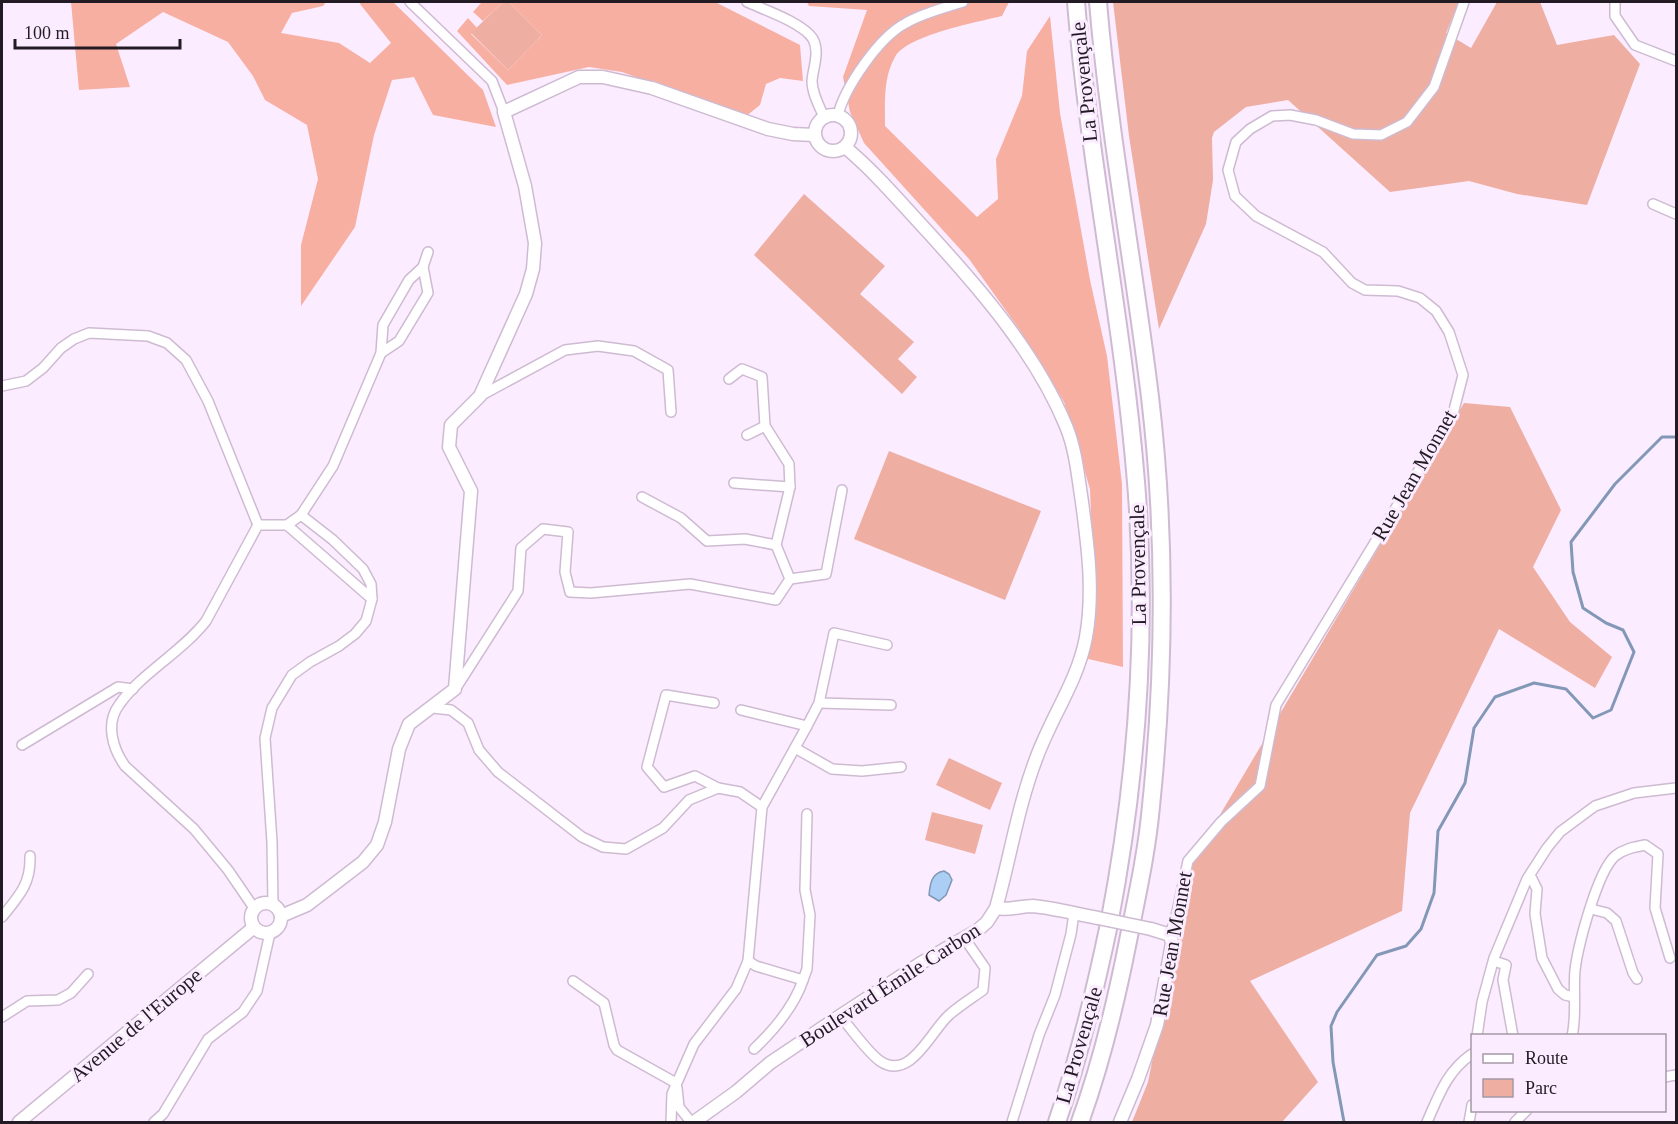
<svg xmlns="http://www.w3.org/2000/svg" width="1678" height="1124" font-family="Georgia,serif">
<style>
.green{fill:#efaea2}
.forest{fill:#f7afa2}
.water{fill:#abcef4;stroke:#8298b6;stroke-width:1.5}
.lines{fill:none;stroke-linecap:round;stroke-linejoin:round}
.stream{stroke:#8298b6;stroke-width:3}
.street-casing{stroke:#cebbd2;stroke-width:12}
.secondary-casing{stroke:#cebbd2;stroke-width:15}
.highway-casing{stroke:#cebbd2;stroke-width:20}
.street{stroke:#fff;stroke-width:9}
.secondary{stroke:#fff;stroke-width:12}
.highway{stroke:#fff;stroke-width:16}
.secondary-bridge-casing{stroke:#cebbd2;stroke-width:15;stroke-linecap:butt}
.secondary-bridge{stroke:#fff;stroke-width:12}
.labels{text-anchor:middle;stroke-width:6;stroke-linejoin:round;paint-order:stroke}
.street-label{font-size:21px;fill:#221b24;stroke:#fcecff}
</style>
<rect width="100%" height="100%" fill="#fcecff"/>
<!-- green -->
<g class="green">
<path d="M 503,2 L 509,2 L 542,35 L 508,70 L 471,33 Z"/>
<path d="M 1113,2 L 1459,2 L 1446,33 L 1471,48 L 1497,2 L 1540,2 L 1557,45 L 1614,35 L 1640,64 L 1587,205 L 1517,194 L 1469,181 L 1390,192 L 1288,100 L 1246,107 L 1214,132 L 1212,138 L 1213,180 L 1206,224 L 1159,329 L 1129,136 Z"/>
<path d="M 804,194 L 885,266 L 860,294 L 914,342 L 898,359 L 917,377 L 902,394 L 754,255 Z"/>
<path d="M 1464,403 L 1510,407 L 1561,510 L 1533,567 L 1570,622 L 1612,657 L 1595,688 L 1499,629 L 1410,813 L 1402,911 L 1250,981 L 1318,1082 L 1282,1122 L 1132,1122 L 1148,1082 L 1192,862 Z"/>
<path d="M 889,451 L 1041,511 L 1005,600 L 854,539 Z"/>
<path d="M 949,758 L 1002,783 L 990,810 L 936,785 Z"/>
<path d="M 932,812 L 983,825 L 975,854 L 925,840 Z"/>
</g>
<!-- forest -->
<g class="forest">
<path d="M 71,2 L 326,2 L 323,6 L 292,13 L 281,33 L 339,43 L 370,63 L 391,43 L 360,4 L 361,2 L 393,2 L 483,90 L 496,127 L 433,115 L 414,77 L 392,80 L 374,135 L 355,227 L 301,306 L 301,245 L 318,179 L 307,125 L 265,100 L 253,76 L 228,42 L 163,12 L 116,44 L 130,87 L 79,90 Z"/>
<path d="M 482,2 L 503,2 L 483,21 L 473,12 Z"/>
<path d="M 509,2 L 715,2 L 800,45 L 803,81 L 780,78 L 766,84 L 760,105 L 745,117 L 622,72 L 589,67 L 507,85 L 457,31 L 468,18 L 477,28 L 471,34 L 508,70 L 542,35 Z"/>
<path d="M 807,2 L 1009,2 L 1002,16 C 978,22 907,35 895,57 C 883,78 885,103 885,126 L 977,217 L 998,199 L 996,159 L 1022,96 L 1027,51 L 1050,16 L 1060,113 L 1090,280 L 1107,356 L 1122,484 L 1123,667 L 1084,658 L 1094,588 L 1090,489 L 1064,402 L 1019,329 L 969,259 L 864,143 L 850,112 L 843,77 L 867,10 L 809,6 Z"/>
</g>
<!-- water -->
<path class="water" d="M 944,871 L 949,874 L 952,880 L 946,895 L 939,901 L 929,895 C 930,885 931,873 944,871 Z"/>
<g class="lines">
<!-- stream -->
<path class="stream" d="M 1344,1122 L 1333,1062 L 1331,1026 L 1337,1012 L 1377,955 L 1406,946 L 1421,929 L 1434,893 L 1438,831 L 1465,783 L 1474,728 L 1495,697 L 1534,683 L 1566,689 L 1593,718 L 1611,710 L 1634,652 L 1623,630 L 1606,623 L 1583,608 L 1573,572 L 1571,542 L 1615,484 L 1662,437 L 1676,437"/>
<defs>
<g id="street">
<path d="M 410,2 L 492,81 L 504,112"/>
<path d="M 747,2 C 765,10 803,23 813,39 C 820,52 813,68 812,81 C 812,93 819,106 824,117"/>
<path d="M 1615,2 L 1615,16 L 1635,45 L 1676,61"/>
<path d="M 838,115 C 845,87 879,37 906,23 C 923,13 944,8 963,2"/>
<path d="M 1653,204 L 1676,214"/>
<path d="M 381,353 L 383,325 L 409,280 L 423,267"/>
<path d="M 729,379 L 742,369 L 762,377 L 765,426 L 789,464 L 790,487 L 776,545"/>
<path d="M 2,386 L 26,381 L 43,368 L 61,348 L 74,339 L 89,333 L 148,336 L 167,343 L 186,360 L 208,401 L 258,525"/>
<path d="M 480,396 L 565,350 L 598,346 L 634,351 L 668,370 L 671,412"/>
<path d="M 747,435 L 765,426"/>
<path d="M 734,483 L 790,487"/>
<path d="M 287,525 L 372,599"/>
<path d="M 790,579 L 826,574 L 842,490"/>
<path d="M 456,688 L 518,591 L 521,548 L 543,529 L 568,532 L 565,572 L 570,592 L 591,593 L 690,584 L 776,600 L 790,579 L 776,545 L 745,539 L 707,541 L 681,518 L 642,497"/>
<path d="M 819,703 L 891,705"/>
<path d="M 433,708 L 451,710 L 468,723 L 479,750 L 498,772 L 582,837 L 603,847 L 626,849 L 663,828 L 689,800 L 718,788"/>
<path d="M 741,710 L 807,726 L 762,807"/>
<path d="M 807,726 L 819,703 L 834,633 L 887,645"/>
<path d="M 22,745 L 118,687 L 133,689"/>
<path d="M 795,748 L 832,769 L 862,771 L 901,767"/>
<path d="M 1530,875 L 1537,889 L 1535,914 L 1542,958 L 1558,989 L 1565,995 L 1574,997"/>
<path d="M 273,905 L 272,842 L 265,738 L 272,708 L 292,675 L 310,662 L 339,646 L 355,634 L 366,621 L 372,599 L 371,584 L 363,569 L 333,540 L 301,515 L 333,466 L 381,353 L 399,341 L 428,293 L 423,267 L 428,252"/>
<path d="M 254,908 L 228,870 L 194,829 L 125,766 C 113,749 105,724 119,705 C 141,673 181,653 206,621 L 258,525 L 287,525 L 301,515"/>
<path d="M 1591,909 L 1607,913 L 1616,921 L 1633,973 L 1637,979"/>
<path d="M 2,917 C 19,896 31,884 30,856"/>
<path d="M 1170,935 L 1177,912 L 1188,861 L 1221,822 L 1260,786 L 1276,705 L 1453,414 L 1463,375 L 1449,332 L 1436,311 L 1420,298 L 1398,291 L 1365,290 L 1352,283 L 1323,252 L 1256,216 L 1235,196 L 1228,170 L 1236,142 L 1250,129 L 1272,116 L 1290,115 L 1316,120 L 1353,134 L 1381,135 L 1407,122 L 1434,87 L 1464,2"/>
<path d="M 748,961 L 756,966 L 803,980 C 794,1007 774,1030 754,1049"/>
<path d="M 1494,961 L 1506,965 L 1503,980 L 1513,1036"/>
<path d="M 803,980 L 807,969 L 810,915 L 805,890 L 807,814"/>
<path d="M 573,981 L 604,1003 L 614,1045 L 617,1050 L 676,1083"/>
<path d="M 840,1016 C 851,1028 867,1052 880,1061 C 910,1082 931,1031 949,1015 C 959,1006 972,998 983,990 L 985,968 L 965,939"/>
<path d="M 2,1017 L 27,1001 L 58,1000 L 71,993 L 88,974"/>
<path d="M 1477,1036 L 1482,1002 L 1494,958 L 1527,879 L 1547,848 L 1560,832 L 1595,806 L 1634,793 L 1676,788"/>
<path d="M 1572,1036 C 1577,1014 1573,992 1575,970 C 1578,946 1597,872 1615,856 C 1624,849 1634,847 1645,845 L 1658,854 L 1655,908 L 1670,958"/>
<path d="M 1664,1077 L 1676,1075"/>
<path d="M 677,1088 L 679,1107 L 691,1122"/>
<path d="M 154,1122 L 163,1114 L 208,1039 L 243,1012 L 257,991 L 270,933"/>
<path d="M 671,1122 L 672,1094 L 694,1044 L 736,989 L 748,961 L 762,807 L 740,792 L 718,788 L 695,776 L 664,787 L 647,767 L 666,695 L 714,703"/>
<path d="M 1012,1122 L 1039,1035 L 1055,995 L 1071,934 L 1074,913"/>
<path d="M 1427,1122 C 1439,1095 1447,1071 1472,1054"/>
<path d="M 1469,1122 L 1472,1105"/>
<path d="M 1515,1122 L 1527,1110"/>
</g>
<g id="secondary">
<circle cx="833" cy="133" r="18"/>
<circle cx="266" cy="918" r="15"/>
<path d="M 996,908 C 1008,911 1020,906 1033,906 C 1054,908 1076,914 1098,918"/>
<path d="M 281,916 L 307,905 L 337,882 L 363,862 L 377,845 L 385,822 L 399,749 L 409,724 L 455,689 L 471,491 L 449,447 L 451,425 L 480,396 L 526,294 L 533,269 L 535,243 L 525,186 L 504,112 L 579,77 L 603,77 L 652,88 L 768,129 L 793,134 L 814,135"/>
<path d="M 19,1122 L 253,928"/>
<path d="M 694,1122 L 736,1092 L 770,1063 L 840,1016 L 921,963 L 978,930 L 987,922 L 996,908 C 1010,858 1018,806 1036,759 C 1051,717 1078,681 1086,637 C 1094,592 1088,547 1082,502 C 1078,477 1076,450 1066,426 C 1036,353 980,289 927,231 C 900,202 876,173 845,147"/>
<path d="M 1120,1122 L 1138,1079 L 1157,1025 L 1172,943 L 1170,935 L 1151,929"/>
</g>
<g id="highway">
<path d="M 1057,1122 C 1079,1058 1095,991 1109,924 C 1137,779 1148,630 1136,482 C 1123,321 1089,163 1076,2"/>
<path d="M 1080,1122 C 1101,1064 1116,1002 1128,941 C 1137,896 1147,851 1151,806 C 1165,670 1166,532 1150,397 C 1134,265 1109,134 1098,2"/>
</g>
</defs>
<!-- street casing -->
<use href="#street" class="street-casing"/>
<!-- secondary casing -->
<use href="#secondary" class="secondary-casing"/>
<!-- highway casing -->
<use href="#highway" class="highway-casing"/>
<!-- street -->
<use href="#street" class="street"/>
<!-- secondary -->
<use href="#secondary" class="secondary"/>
<!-- highway -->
<use href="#highway" class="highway"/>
<defs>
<path id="secondary-bridge" d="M 1098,918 L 1151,929"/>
</defs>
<!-- secondary-bridge casing -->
<use href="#secondary-bridge" class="secondary-bridge-casing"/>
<!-- secondary-bridge -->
<use href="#secondary-bridge" class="secondary-bridge"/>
</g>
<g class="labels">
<!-- street labels -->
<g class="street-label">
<text transform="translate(1084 82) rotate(-96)" y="7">La Provençale</text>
<text transform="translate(1414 475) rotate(-60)" y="7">Rue Jean Monnet</text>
<text transform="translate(1138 565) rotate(-91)" y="7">La Provençale</text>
<text transform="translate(1172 944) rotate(-80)" y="7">Rue Jean Monnet</text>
<text transform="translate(890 985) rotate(-33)" y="7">Boulevard Émile Carbon</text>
<text transform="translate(136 1025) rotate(-40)" y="7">Avenue de l'Europe</text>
<text transform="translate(1079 1045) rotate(-74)" y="7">La Provençale</text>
</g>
</g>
<!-- border -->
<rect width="1678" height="1124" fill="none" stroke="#221b24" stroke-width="6"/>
<!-- legend -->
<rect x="1471" y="1034" width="195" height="78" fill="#fcecff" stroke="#a598a7" stroke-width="1.5"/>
<rect x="1483" y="1054" width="30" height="9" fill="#ffffff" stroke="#a598a7" stroke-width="1.5"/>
<text x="1525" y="1064" font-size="18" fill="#221b24">Route</text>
<rect x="1483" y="1079" width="30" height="18" fill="#efaea2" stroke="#a598a7" stroke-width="1.5"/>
<text x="1525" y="1094" font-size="18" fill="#221b24">Parc</text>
<!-- scale -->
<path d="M15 39v9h165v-9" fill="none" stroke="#221b24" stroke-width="3"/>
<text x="24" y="39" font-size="18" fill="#221b24" stroke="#fcecff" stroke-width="4.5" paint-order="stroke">100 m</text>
</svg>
